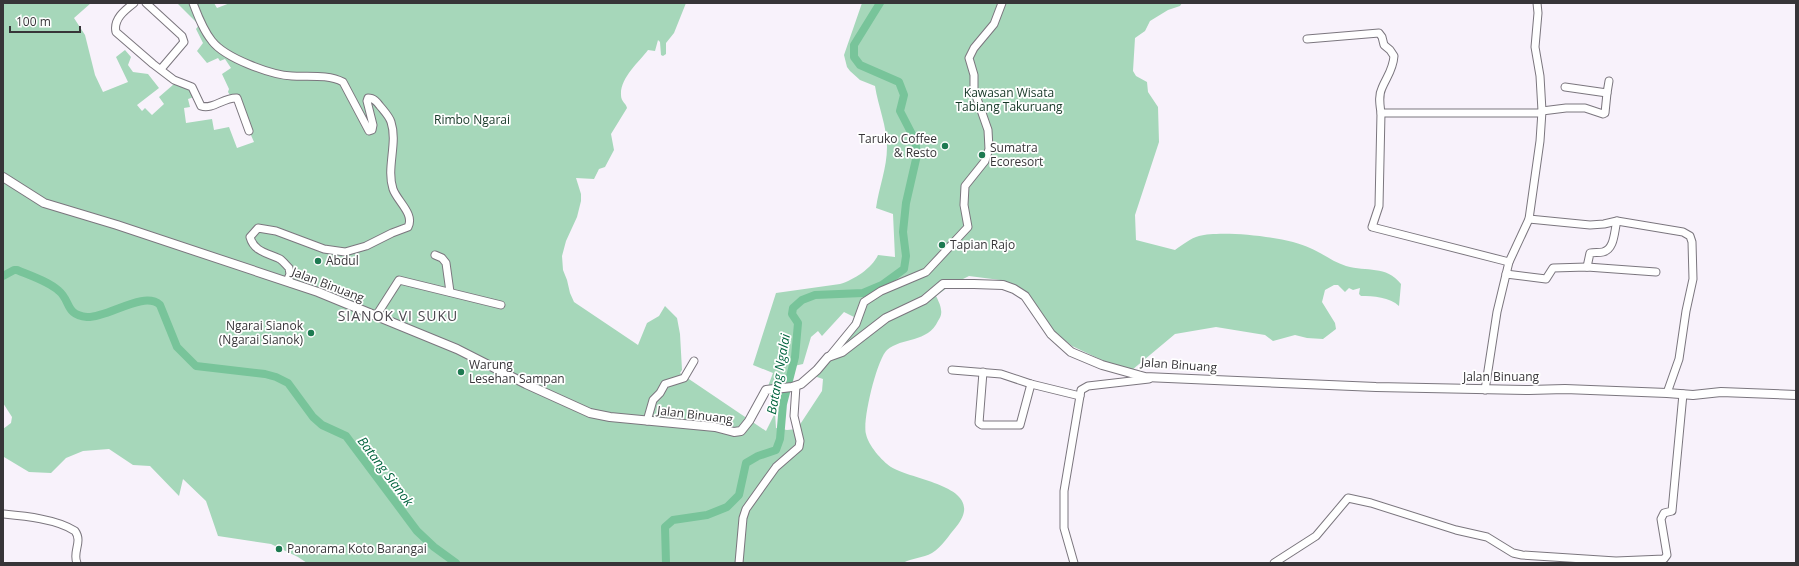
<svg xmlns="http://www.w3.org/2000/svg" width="1799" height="566" font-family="'Open Sans',sans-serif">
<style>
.green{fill:#a6d7ba}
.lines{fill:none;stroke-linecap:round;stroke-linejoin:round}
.river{stroke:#78c49a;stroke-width:8}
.minor-casing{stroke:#7b767e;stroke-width:9}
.major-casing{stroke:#7b767e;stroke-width:10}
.minor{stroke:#fff;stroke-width:7}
.major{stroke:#fff;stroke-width:8}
.poi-dot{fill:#1d7a51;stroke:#fff;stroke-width:1.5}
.labels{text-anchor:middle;stroke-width:3.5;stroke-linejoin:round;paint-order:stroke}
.park-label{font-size:12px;fill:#143625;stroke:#fff}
.poi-label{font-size:12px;fill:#373538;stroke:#fff;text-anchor:start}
.street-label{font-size:12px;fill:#373538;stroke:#fff}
.water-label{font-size:13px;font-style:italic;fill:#056640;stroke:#fff}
.quarter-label{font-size:14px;letter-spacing:1px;fill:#4b474e;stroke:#fff}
</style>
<rect width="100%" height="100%" fill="#f8f2fb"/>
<!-- green -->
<path class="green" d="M 3,3 L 91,3 L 74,18 L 85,35 L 95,75 L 103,92 L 128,82 L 116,57 L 125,50 L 131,57 L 128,65 L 133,72 L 148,74 L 159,88 L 137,105 L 142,111 L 145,108 L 152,115 L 164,104 L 159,97 L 181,78 L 193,84 L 194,97 L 188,99 L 190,107 L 184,108 L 186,123 L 212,119 L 214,130 L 229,127 L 237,148 L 254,142 L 235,99 L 232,98 L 228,92 L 229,89 L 222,74 L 231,68 L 225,59 L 220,61 L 218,58 L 207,63 L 197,51 L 203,43 L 196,29 L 199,25 L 177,3 L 214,3 L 217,8 L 230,3 L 686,3 L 674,33 L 666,43 L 666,54 L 663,56 L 661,55 L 660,42 L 658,40 L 655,51 L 648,50 C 639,62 620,78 621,95 C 621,102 626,103 627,108 L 611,134 L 614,150 L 605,167 L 599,169 L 594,179 L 576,178 L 581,194 L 581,201 L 577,217 L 566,241 L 562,256 L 563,270 L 567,280 L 570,293 L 574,302 L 638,345 L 647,323 L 659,316 L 665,306 L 677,318 L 680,334 L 682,370 L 680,373 L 766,431 L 775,413 L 776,428 L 787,430 L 797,429 L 822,391 L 823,379 L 808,374 C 824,354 845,342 854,317 L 844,312 L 822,336 L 818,331 L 811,337 L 803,364 L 794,366 L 786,388 L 767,389 L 773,373 L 753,365 L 776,293 L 840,284 C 854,280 872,268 878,255 L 895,257 L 893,214 L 876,208 C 879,187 887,168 887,147 C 887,126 878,106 875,86 L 860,80 L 850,71 L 847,67 L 844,55 L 862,3 L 1182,3 L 1180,6 L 1168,10 L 1150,21 L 1145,31 L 1135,38 L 1133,71 L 1136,76 L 1147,82 L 1148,92 L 1158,107 L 1159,142 L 1135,215 L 1136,240 L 1175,250 C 1182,245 1191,238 1199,236 C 1223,230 1288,237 1310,248 C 1322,253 1333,262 1346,266 C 1367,272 1386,265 1401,284 L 1399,306 C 1390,297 1373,296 1361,296 L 1359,294 L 1360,288 L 1353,290 L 1349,288 L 1345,292 L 1338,285 L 1334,285 L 1325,290 L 1322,302 L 1335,323 L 1336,329 L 1323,339 L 1307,338 L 1295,335 L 1273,341 L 1265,335 L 1216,327 L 1175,334 L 1132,370 L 1106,362 L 1072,346 L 1056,333 L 1037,312 L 1000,280 L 969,276 L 951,285 L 936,296 C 938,300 941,306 941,310 C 942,314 940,318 938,321 C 928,343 902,337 887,350 C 877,359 862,421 866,434 C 868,445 882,461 891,467 C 913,481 989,486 956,527 C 949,535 942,547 932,553 C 923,558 912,558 903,563 L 307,563 L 298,557 L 271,544 L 218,536 L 206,501 L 183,479 L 179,496 L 150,466 L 133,465 L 109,449 L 83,451 L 66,458 L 51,473 L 29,472 L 4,457 L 3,429 L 11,423 L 12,417 L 3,403 Z"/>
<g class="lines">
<!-- river -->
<g class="river">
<path d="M 3,276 L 14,270 L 17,270 C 31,276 48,281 59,291 C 71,301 65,315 87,317 C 108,318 144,290 160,305 L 177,347 L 196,366 L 265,374 L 276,377 L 288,383 L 313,417 L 322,425 L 346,436 L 417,531 L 434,547 L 456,563"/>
<path d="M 666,563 L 665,527 L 673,520 L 707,515 L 727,507 L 739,495 L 746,463 L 758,456 L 776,450 L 780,439 L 783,404 L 795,357 L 798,323 L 792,314 L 793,308 L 802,300 L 815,295 L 863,293 L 882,285 L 904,269 L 906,256 L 903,232 L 906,203 L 917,155 L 915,140 L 900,111 L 904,95 L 899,82 L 860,65 L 854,57 L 854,45 L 880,3"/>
</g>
<defs>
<g id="minor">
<path d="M 134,3 C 125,10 113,19 116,32 L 153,64 L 174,80 L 192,87 L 201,106 C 213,110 224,97 237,98 L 249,131"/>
<path d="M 146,3 L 182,36 L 184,42 L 161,69"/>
<path d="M 193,3 C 198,16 203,30 212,41 C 225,58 271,75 292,76 C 308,77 328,74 343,82 L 369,131 L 372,130 L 373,125 L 367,101 L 368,98 C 374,98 377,102 380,106 C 384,111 389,116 391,122 C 398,143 386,168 393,189 C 397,201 415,214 408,227 L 392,233 L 366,246 L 345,252 L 324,249 L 276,231 L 258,228 L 250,237 C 254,252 268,253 280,259 C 283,261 286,265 289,268 L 290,274 L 288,279 L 291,283"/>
<path d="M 1307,39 L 1379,33 L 1382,37 L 1384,45 L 1390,50 L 1394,56 C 1393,70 1387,76 1382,88 C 1378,96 1380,105 1381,113 L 1379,206 L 1372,227 L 1509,262"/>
<path d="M 1565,87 L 1607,93 L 1609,81"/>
<path d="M 1542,111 L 1566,108 L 1585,108 L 1603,114 L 1605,113 L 1607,93"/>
<path d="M 1381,113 L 1541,113"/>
<path d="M 1529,219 L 1590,225 L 1604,224 L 1617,221 L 1683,232 L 1690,236 L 1692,242 L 1693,279 L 1686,311 L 1679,359 L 1667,393"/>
<path d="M 435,255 L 442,258 L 446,263 L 450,292"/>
<path d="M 1587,267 L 1590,253 C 1594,252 1599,253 1603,252 C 1615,249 1614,231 1617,221"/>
<path d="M 1506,274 L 1546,279 L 1553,268 L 1587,267 L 1656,272"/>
<path d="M 376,316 L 399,280 L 501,305"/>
<path d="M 829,357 L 856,324 L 864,302 L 881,291 L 926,272 L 968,227 L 964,205 L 965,186 L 985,161 L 989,149 L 988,130 L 974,90 L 974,75 L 969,58 L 974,48 L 994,24 L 1002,3"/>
<path d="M 952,370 L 1001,374 L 1031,384 L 1080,396"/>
<path d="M 983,372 L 979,423 L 982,425 L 1020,425 L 1031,384"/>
<path d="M 1485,390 L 1497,312 L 1509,262 L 1529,219 L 1540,141 L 1542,111 L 1540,76 L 1535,47 L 1538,13 L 1537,3"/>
<path d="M 647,421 L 653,400 L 660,393 L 665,384 L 684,378 L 694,361"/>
<path d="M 3,514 C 24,516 57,519 75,531 C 83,542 72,552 77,563"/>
<path d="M 739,563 L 743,518 L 746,509 L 776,467 L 799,447 L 800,441 L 794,416 L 796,386"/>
<path d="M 1074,563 L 1064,528 L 1064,491 L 1081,390 L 1088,386 L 1149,379"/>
<path d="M 1274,563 L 1316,536 L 1348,498 L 1371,503 L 1456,530 L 1487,537 L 1513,553 L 1522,555 L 1616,561 L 1664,559 L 1667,555 L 1661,519 L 1664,513 L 1672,511 L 1683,394"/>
</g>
<path id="major" d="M 3,177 L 44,203 L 117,225 L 318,292 L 457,349 L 526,384 L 590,413 L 610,417 L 715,427 L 734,432 L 741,431 L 749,421 L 766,390 L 792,387 L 801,384 L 817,370 L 828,357 L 842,352 L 886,318 L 924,300 L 943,284 L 974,284 L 1003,285 L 1014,289 L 1025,296 L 1051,334 L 1071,352 L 1102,365 L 1145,377 L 1376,387 L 1529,390 L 1565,389 L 1667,393 L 1693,395 L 1721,392 L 1796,395"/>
</defs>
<!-- minor casing -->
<use href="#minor" class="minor-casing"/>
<!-- major casing -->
<use href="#major" class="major-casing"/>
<!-- minor -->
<use href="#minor" class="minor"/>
<!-- major -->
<use href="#major" class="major"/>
</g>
<!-- markers -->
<g class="poi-dot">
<circle cx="945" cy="146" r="4"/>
<circle cx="982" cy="155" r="4"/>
<circle cx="942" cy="245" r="4"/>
<circle cx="318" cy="261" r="4"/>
<circle cx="311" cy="333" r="4"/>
<circle cx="461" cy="372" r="4"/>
<circle cx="279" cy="549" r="4"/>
</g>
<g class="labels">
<!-- park labels -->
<g class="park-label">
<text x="1009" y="97">Kawasan Wisata<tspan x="1009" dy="14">Tabiang Takuruang</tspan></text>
<text x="472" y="124">Rimbo Ngarai</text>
</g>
<!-- poi labels -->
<g class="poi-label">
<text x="937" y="143" text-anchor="end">Taruko Coffee<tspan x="937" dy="14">&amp; Resto</tspan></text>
<text x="990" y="152">Sumatra<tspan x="990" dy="14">Ecoresort</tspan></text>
<text x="950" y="249">Tapian Rajo</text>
<text x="326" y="265">Abdul</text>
<text x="303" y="330" text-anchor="end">Ngarai Sianok<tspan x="303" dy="14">(Ngarai Sianok)</tspan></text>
<text x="469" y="369">Warung<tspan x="469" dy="14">Lesehan Sampan</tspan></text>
<text x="287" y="553">Panorama Koto Barangai</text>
</g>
<!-- street labels -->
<g class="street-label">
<text transform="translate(328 285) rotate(21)" y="4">Jalan Binuang</text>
<text transform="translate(1179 365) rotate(4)" y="4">Jalan Binuang</text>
<text x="1501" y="381">Jalan Binuang</text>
<text transform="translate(695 415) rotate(7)" y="4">Jalan Binuang</text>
</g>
<!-- water labels -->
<g class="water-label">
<text transform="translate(778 374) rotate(-80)" y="5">Batang Ngalai</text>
<text transform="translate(386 471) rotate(53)" y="5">Batang Sianok</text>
</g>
<!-- quarter labels -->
<g class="quarter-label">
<text x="398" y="321">SIANOK VI SUKU</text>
</g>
</g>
<!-- border -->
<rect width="1799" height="566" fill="none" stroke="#373538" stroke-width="8"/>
<!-- scale -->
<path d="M10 26v6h70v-6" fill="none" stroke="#373538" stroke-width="2"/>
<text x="16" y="26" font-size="12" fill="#373538" stroke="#ffffff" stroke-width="3" paint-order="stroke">100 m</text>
</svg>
